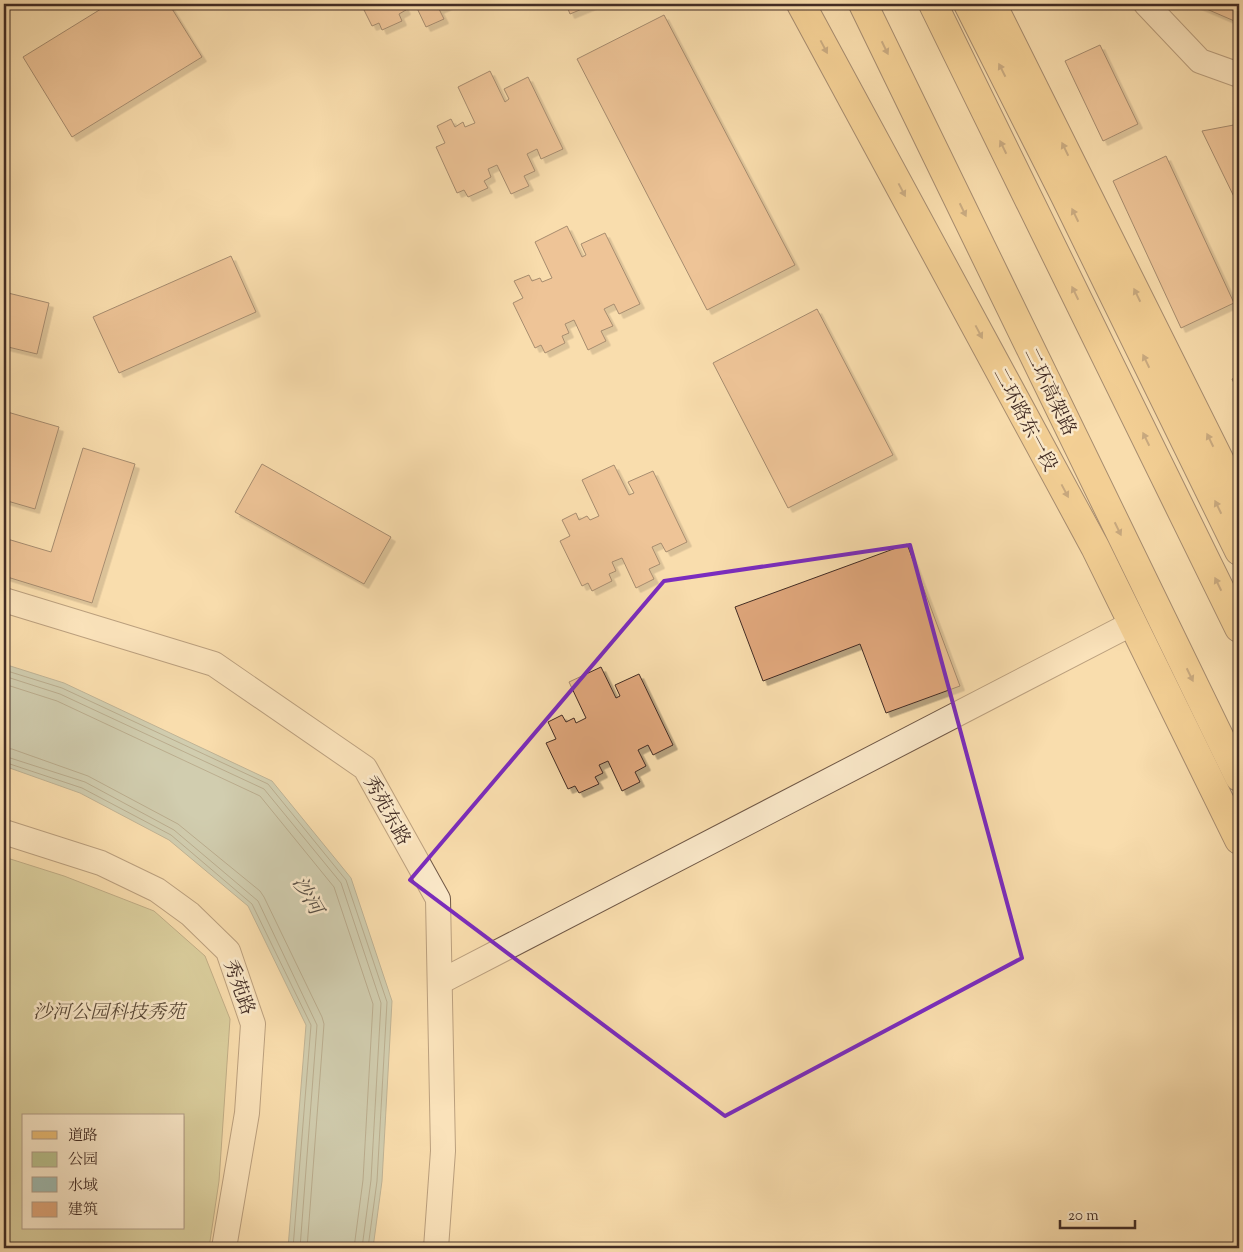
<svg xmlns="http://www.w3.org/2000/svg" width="1243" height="1252" font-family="'Sorts Mill Goudy','Noto Serif SC',serif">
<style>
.green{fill:#b9c28e;stroke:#7e7759;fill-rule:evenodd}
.water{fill:#9fbbb1;stroke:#7a8279}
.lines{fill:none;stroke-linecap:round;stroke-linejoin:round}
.shore{stroke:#70746a;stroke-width:1}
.building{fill:#e0a77b;stroke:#422c24;filter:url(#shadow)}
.minor-casing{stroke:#705846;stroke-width:26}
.major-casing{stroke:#422c24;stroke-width:30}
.highway-casing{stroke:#422c24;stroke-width:30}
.minor{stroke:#fbe9ca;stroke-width:24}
.major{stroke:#ecbe76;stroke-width:28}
.highway{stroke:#ecbe76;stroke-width:28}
.oneway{fill:#8e6e49}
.marked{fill:none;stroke:#7b2cbf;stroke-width:4;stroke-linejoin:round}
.labels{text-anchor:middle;stroke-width:5;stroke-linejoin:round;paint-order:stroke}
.street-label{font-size:19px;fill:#422c24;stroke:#fbe9ca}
.park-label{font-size:19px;font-style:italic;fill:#5a4a39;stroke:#fbe9ca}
.water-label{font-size:20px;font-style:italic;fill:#595047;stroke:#fbe9ca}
</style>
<defs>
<filter id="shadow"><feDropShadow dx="4.5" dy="4.5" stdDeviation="0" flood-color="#0004"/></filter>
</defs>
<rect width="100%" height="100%" fill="#f9ddad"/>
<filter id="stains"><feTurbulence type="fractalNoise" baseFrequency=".004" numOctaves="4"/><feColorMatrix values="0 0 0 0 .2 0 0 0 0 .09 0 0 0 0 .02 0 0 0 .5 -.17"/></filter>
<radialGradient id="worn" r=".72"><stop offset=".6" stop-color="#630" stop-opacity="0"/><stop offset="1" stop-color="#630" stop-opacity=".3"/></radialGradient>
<!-- green -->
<path class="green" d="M 4,857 L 64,876 L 154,911 L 205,956 L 230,1019 L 219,1181 L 209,1248 L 4,1248 ZM 24,1116 L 184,1116 L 184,1228 L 24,1228 Z"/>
<!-- water -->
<path class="water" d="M 4,664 L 64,683 L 272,781 L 351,878 L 392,1001 L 382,1181 L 373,1248 L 288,1248 L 306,1025 L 248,906 L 169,840 L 80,793 L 4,766 Z"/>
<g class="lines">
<!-- shore -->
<g class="shore">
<path d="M 4,670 L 62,688 L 268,784 L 346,880 L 387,1002 L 377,1181 L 368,1248"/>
<path d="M 4,676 L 60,694 L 264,789 L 341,883 L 381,1003 L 371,1180 L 362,1248"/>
<path d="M 4,684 L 57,701 L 260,796 L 334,887 L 373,1004 L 363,1180 L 354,1248"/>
<path d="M 4,748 L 12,749 L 88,776 L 178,824 L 260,891 L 264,897 L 322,1017 L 324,1024 L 307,1248"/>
<path d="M 4,756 L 85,782 L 174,830 L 258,901 L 317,1025 L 300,1248"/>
<path d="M 4,762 L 82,788 L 171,835 L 252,904 L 311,1025 L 293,1248"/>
</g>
</g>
<!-- building -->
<g class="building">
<path d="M 109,4 L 169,4 L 202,57 L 72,137 L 23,57 Z"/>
<path d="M 361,4 L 403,4 L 406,10 L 399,14 L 402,21 L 382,30 L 379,23 L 372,26 Z"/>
<path d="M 415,4 L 450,4 L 439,9 L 444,19 L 426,27 Z"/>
<path d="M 566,4 L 594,4 L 570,14 Z"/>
<path d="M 1195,4 L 1239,4 L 1239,23 Z"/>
<path d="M 664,15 L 795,265 L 707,310 L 577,59 Z"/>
<path d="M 1100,45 L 1138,124 L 1103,141 L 1065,61 Z"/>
<path d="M 490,71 L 505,102 L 509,99 L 504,89 L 528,77 L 563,149 L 541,159 L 537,149 L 527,154 L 535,171 L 524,176 L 529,186 L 511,194 L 497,165 L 488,169 L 491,177 L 484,181 L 488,188 L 468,197 L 464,190 L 457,193 L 436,147 L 445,143 L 437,126 L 451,119 L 455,127 L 463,122 L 465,127 L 475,123 L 458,87 Z"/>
<path d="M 1239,124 L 1239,207 L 1202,131 Z"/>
<path d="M 1166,156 L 1234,303 L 1181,328 L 1113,181 Z"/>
<path d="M 567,226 L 582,257 L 586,255 L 581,244 L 605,233 L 640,304 L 619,314 L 614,304 L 604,309 L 613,326 L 601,331 L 606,341 L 588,350 L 574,320 L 565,324 L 569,333 L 562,336 L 565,343 L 545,353 L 541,345 L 535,348 L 513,303 L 523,298 L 514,281 L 529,275 L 532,281 L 540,278 L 542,282 L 552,278 L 535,242 Z"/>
<path d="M 231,256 L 256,312 L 119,373 L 93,317 Z"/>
<path d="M 4,292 L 49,303 L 37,354 L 4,346 Z"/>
<path d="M 817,309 L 893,455 L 788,508 L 713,363 Z"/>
<path d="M 1239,376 L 1239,394 L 1232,379 Z"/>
<path d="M 4,411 L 59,427 L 35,509 L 4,500 Z"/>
<path d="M 83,448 L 135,464 L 92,603 L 4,576 L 4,538 L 51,552 Z"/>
<path d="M 262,464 L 391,537 L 364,584 L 235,512 Z"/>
<path d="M 614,465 L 629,495 L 634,493 L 628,482 L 653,471 L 687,542 L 666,552 L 661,543 L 652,547 L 660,564 L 649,569 L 654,579 L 636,588 L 622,558 L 612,562 L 616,571 L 609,574 L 612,581 L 592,591 L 588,583 L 582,586 L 560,541 L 570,536 L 562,520 L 576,513 L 579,520 L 587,516 L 590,520 L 599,516 L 582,480 Z"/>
<path d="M 907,544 L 960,686 L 886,713 L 860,644 L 763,681 L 735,607 Z"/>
<path d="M 601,667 L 616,698 L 620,696 L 615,685 L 639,674 L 673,745 L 653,755 L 648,745 L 638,750 L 646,766 L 635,772 L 640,782 L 622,791 L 608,761 L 599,765 L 603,773 L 595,777 L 599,784 L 579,793 L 575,786 L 568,789 L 546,743 L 556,739 L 548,722 L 562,715 L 566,722 L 574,718 L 576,723 L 586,718 L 569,682 Z"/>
</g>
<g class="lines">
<defs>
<g id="minor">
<path d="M 1146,4 L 1200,61 L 1239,75"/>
<path d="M 4,600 L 214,664 L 365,768 L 438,899 L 443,1151 L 436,1248"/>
<path d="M 4,832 L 101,863 L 157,890 L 190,914 L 228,951 L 253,1024 L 247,1113 L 224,1248"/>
<path d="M 440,982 L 1133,623"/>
</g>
<g id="major">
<path d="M 801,4 L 1095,547 L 1239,840"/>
<path d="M 992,4 L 1239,499"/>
</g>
<g id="highway">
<path d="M 863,4 L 1239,777"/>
<path d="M 933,4 L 1239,628"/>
<path d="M 968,4 L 1065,196 L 1239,551"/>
</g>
</defs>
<!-- minor casing -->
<use href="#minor" class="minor-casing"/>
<!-- major casing -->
<use href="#major" class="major-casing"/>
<!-- highway casing -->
<use href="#highway" class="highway-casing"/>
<!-- minor -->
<use href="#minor" class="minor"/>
<!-- major -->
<use href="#major" class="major"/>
<!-- highway -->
<use href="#highway" class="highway"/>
</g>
<!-- one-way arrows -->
<defs><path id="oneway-solid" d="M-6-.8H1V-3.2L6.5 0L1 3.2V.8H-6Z" transform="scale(1.25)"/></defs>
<g class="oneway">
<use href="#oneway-solid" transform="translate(824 47) rotate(62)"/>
<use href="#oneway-solid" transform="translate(885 48) rotate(64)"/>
<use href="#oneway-solid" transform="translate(1002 70) rotate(-117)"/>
<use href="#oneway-solid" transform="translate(1003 147) rotate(-116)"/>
<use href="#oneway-solid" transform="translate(1065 149) rotate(-116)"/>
<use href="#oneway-solid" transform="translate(902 190) rotate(62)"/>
<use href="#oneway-solid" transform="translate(963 210) rotate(64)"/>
<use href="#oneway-solid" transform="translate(1075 215) rotate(-116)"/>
<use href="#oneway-solid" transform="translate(1075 293) rotate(-116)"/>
<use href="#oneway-solid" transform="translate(1137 295) rotate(-116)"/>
<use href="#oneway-solid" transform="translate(979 332) rotate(62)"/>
<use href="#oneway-solid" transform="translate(1146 361) rotate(-116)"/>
<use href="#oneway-solid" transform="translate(1146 439) rotate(-116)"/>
<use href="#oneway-solid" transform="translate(1210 440) rotate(-116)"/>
<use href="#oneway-solid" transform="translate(1065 491) rotate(62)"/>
<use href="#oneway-solid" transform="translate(1218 507) rotate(-116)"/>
<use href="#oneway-solid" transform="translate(1118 529) rotate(64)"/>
<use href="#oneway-solid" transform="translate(1218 584) rotate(-116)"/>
<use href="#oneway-solid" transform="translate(1190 675) rotate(64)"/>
</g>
<!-- marked area -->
<path d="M0 0H1243V1252H0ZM 910,545 L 1022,958 L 725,1116 L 410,880 L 664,581 Z" fill="#f9ddad" fill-opacity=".55" fill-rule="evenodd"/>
<path class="marked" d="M 910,545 L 1022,958 L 725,1116 L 410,880 L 664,581 Z"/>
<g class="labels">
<!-- street labels -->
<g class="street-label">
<text transform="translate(1051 391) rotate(64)" y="7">二环高架路</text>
<text transform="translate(1026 419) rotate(62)" y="7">二环路东一段</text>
<text transform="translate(388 810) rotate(61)" y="7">秀苑东路</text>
<text transform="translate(240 987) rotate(70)" y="7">秀苑路</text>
</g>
<!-- park labels -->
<g class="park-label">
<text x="109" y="1018">沙河公园科技秀苑</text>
</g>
<!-- water labels -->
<g class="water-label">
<text transform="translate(308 895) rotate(60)" y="7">沙河</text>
</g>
</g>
<!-- margin -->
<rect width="1243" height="1252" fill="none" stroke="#f9ddad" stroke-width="20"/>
<rect x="5" y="5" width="1233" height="1242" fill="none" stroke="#422c24" stroke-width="2.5"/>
<rect x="10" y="10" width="1223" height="1232" fill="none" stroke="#422c24"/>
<!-- legend -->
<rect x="22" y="1114" width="162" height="115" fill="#fbe9ca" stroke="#b19d88"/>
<rect x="32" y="1131" width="25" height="8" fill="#ecbe76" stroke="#b19d88"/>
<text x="68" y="1140" font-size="15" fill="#422c24">道路</text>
<rect x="32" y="1152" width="25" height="15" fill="#b9c28e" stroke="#b19d88"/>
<text x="68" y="1164" font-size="15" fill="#422c24">公园</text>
<rect x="32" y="1177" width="25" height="15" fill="#9fbbb1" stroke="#b19d88"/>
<text x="68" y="1190" font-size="15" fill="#422c24">水域</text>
<rect x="32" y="1202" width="25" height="15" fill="#e0a77b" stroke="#b19d88"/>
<text x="68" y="1214" font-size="15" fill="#422c24">建筑</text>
<!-- scale -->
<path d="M1060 1220v8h75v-8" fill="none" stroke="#422c24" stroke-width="2.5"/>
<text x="1068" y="1220" font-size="15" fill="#422c24" stroke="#fbe9ca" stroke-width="4" paint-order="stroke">20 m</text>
<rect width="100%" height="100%" filter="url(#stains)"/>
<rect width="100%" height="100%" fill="url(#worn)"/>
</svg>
